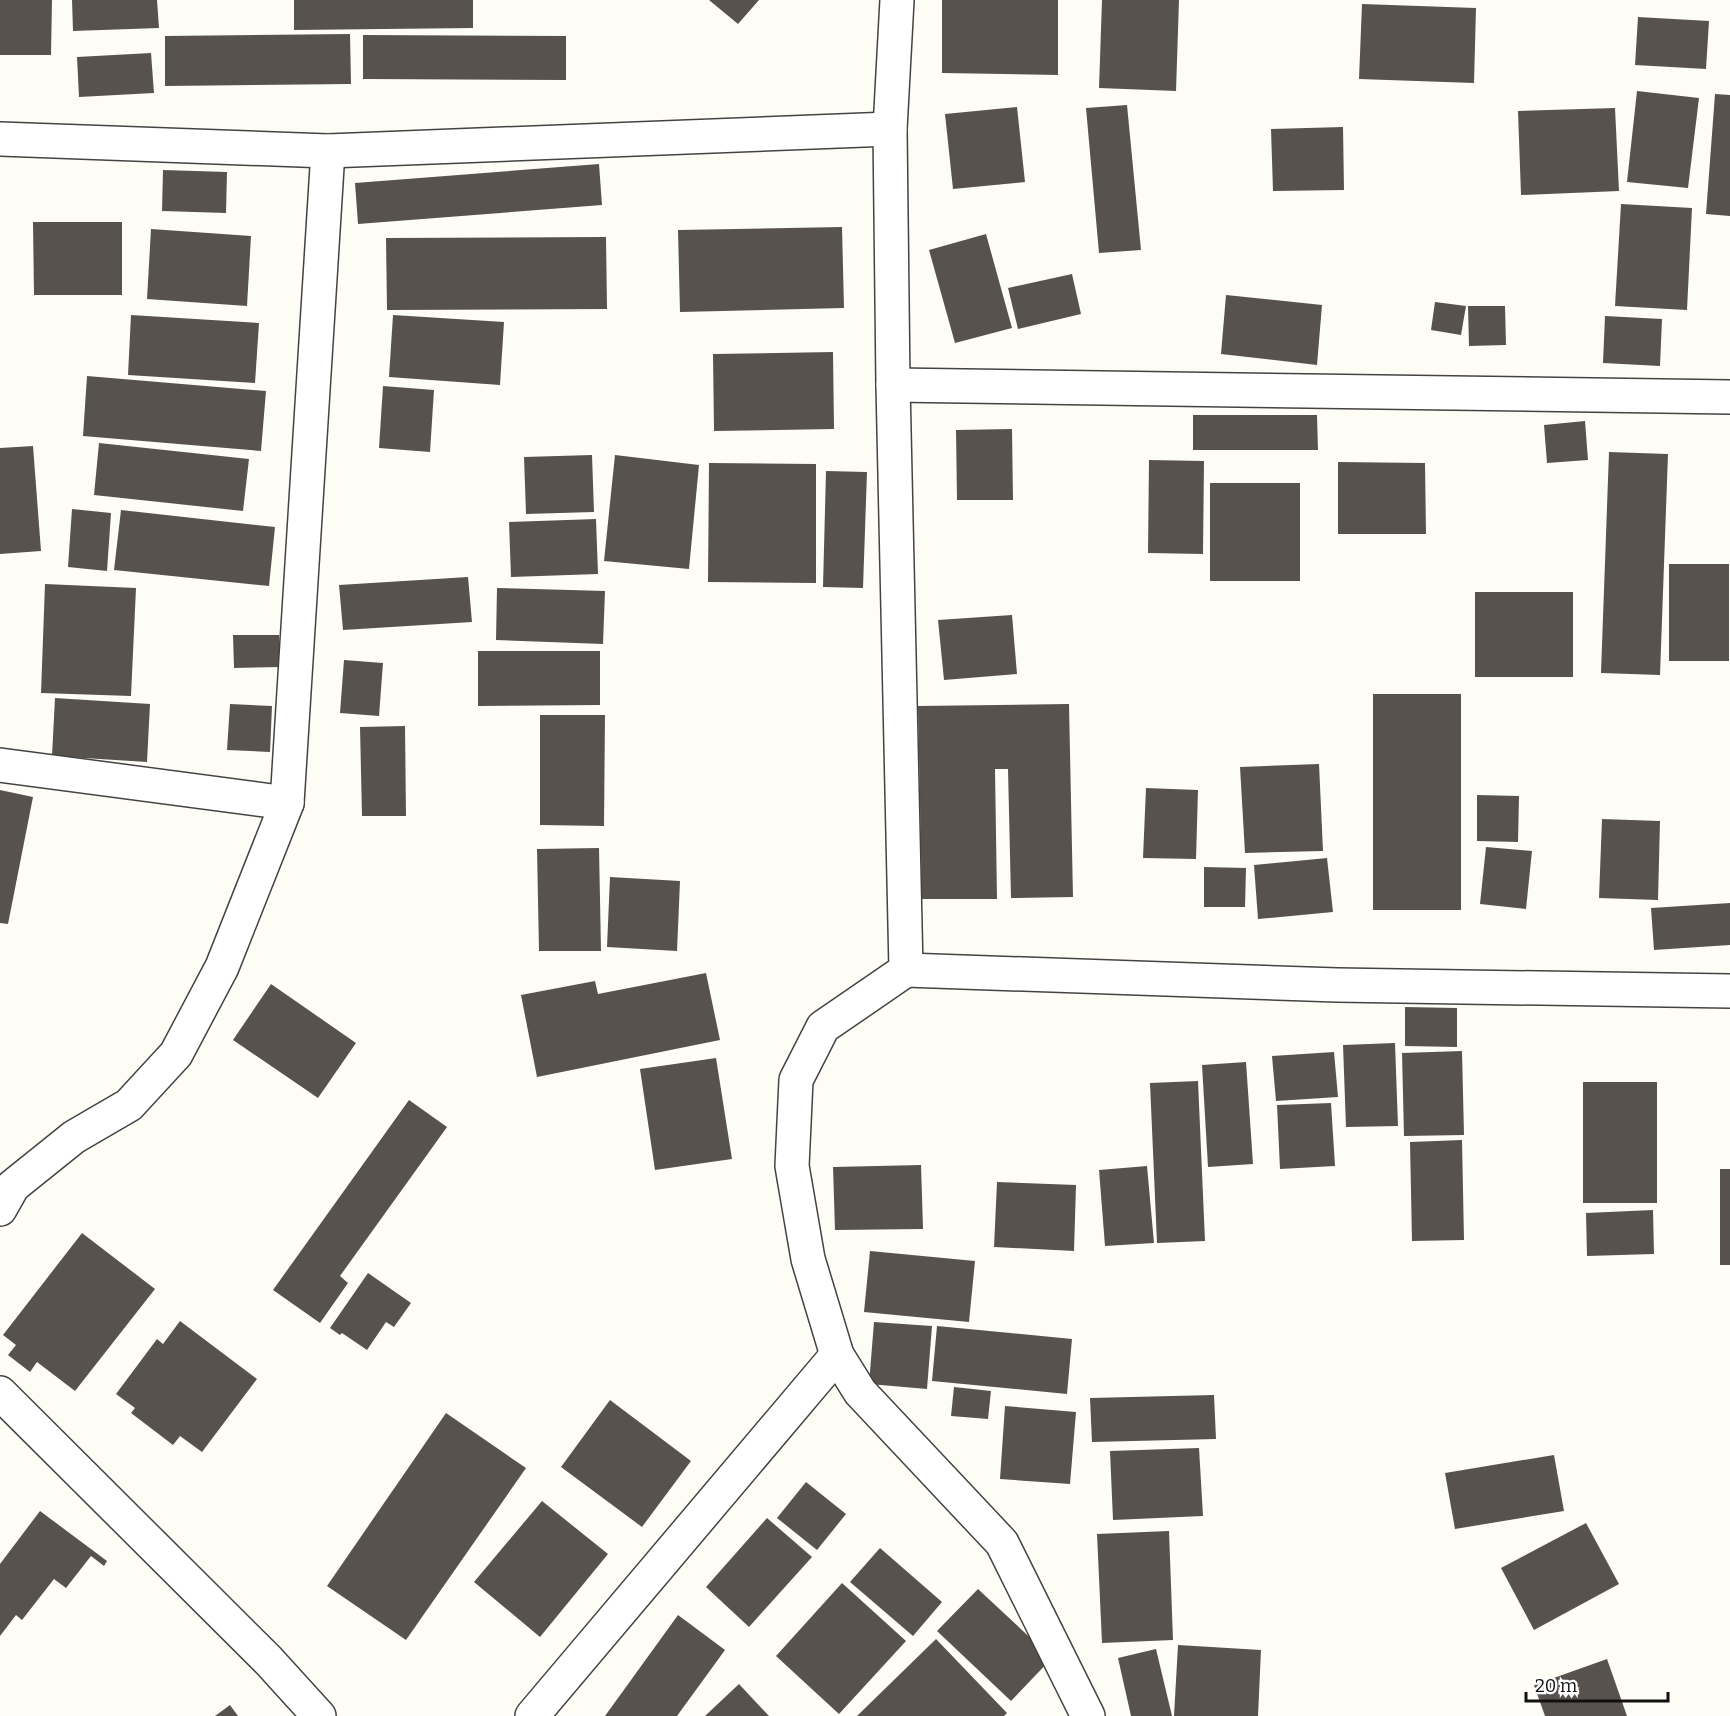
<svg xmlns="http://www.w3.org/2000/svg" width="1730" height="1716" font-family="Bitter,serif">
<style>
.building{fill:#58524e}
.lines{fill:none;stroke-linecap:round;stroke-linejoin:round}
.minor-casing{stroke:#434343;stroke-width:36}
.minor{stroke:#fff;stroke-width:33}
</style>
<rect width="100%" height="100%" fill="#fefdf5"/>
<!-- building -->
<g class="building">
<path d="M 0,0 L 52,0 L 51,55 L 0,55 Z"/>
<path d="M 72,0 L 157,0 L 159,28 L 73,31 Z"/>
<path d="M 294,0 L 473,0 L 473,28 L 294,30 Z"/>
<path d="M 709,0 L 759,0 L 738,24 Z"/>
<path d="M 942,0 L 1058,0 L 1058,75 L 942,73 Z"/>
<path d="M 1102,0 L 1179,0 L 1176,91 L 1099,88 Z"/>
<path d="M 1362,4 L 1476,8 L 1474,83 L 1359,79 Z"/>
<path d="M 1638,17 L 1709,21 L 1706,69 L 1635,65 Z"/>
<path d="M 350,34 L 351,84 L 165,86 L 165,36 Z"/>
<path d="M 363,35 L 566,36 L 566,80 L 363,79 Z"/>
<path d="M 151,53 L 154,93 L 79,97 L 77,57 Z"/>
<path d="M 1637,91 L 1699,98 L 1688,188 L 1627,182 Z"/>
<path d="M 1715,94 L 1730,95 L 1730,216 L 1706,214 Z"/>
<path d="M 1127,105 L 1141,250 L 1099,253 L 1086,108 Z"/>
<path d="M 1017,107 L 1025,182 L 953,189 L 945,114 Z"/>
<path d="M 1615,108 L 1619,191 L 1521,195 L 1518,111 Z"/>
<path d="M 1343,127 L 1344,190 L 1273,191 L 1271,129 Z"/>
<path d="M 599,164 L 602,205 L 358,224 L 355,183 Z"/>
<path d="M 163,170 L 227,172 L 226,213 L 162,211 Z"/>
<path d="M 1621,204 L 1692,208 L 1687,310 L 1615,306 Z"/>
<path d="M 33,222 L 122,222 L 122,295 L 34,295 Z"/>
<path d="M 842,227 L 844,308 L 680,312 L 678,230 Z"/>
<path d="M 151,229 L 251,236 L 247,306 L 147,299 Z"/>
<path d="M 986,234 L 1012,328 L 955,343 L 929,250 Z"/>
<path d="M 606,237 L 607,309 L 387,310 L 386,238 Z"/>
<path d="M 1072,274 L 1081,314 L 1018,329 L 1008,288 Z"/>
<path d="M 1226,295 L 1322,305 L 1317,365 L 1221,354 Z"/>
<path d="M 1435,302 L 1466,306 L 1461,335 L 1431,330 Z"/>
<path d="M 1468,306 L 1505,306 L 1506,345 L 1469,346 Z"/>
<path d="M 131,315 L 259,323 L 255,383 L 128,375 Z"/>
<path d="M 393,315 L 504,322 L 500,385 L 389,377 Z"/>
<path d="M 1605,316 L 1662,319 L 1660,366 L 1603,363 Z"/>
<path d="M 833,352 L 834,429 L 714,431 L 713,354 Z"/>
<path d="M 87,376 L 266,391 L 261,451 L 83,436 Z"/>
<path d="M 383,386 L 434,390 L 430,452 L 379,448 Z"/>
<path d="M 1193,415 L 1317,415 L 1318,450 L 1193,450 Z"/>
<path d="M 1585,421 L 1588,460 L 1547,463 L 1544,425 Z"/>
<path d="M 1012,429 L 1013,500 L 957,500 L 956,430 Z"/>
<path d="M 99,443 L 249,459 L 243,511 L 94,495 Z"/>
<path d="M 33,446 L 41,551 L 0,554 L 0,448 Z"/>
<path d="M 1609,452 L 1668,454 L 1660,675 L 1601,673 Z"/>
<path d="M 592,455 L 594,512 L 526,514 L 524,457 Z"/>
<path d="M 615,455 L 699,465 L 689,569 L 604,561 Z"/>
<path d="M 1149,460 L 1204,461 L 1203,554 L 1148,553 Z"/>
<path d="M 1338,462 L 1425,463 L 1426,534 L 1338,534 Z"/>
<path d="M 709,463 L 816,464 L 816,583 L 708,582 Z"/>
<path d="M 826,471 L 867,472 L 863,588 L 823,587 Z"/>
<rect x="1210" y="483" width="90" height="98"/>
<path d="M 72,509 L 111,513 L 107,571 L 68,567 Z"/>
<path d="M 121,510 L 275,527 L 269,586 L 114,570 Z"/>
<path d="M 596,519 L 598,574 L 511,577 L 509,522 Z"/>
<rect x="1669" y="564" width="60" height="97"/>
<path d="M 468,577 L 472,622 L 343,630 L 339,585 Z"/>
<path d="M 45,584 L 136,588 L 131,696 L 41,693 Z"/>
<path d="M 497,588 L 605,591 L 603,644 L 496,640 Z"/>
<rect x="1475" y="592" width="98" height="85"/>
<path d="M 1012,615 L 1017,674 L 944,680 L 938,620 Z"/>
<path d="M 233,635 L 279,635 L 280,667 L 234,668 Z"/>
<path d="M 478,651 L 600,651 L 600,705 L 478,706 Z"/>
<path d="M 344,660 L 383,663 L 379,716 L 340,713 Z"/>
<rect x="1373" y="694" width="88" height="216"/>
<path d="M 55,698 L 150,704 L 147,762 L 52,756 Z"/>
<path d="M 230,704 L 272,706 L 270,752 L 227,750 Z"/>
<path d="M 1069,704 L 1073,897 L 1011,898 L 1008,769 L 995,769 L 997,899 L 922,899 L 918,706 Z"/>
<path d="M 540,715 L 605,715 L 604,826 L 540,825 Z"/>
<path d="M 405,726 L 406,816 L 362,816 L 360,727 Z"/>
<path d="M 1319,764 L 1323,851 L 1245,853 L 1240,767 Z"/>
<path d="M 1146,788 L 1198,790 L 1196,859 L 1143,858 Z"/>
<path d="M 0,790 L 33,797 L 8,924 L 0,923 Z"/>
<path d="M 1477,795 L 1519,796 L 1518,842 L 1477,841 Z"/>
<path d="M 1602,819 L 1660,821 L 1658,900 L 1599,898 Z"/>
<path d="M 1486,847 L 1532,851 L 1526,909 L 1480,904 Z"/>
<path d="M 599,848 L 601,951 L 539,951 L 537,849 Z"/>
<path d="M 1327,858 L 1333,912 L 1258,919 L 1254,865 Z"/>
<path d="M 1204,867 L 1246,868 L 1245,907 L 1204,907 Z"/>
<path d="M 610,877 L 680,881 L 677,951 L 607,947 Z"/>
<path d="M 1730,903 L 1730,945 L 1654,950 L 1651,908 Z"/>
<path d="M 706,973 L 720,1040 L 537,1077 L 521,995 L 595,981 L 598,994 Z"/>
<path d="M 271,984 L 356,1043 L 318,1098 L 233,1040 Z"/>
<path d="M 1405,1007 L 1457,1008 L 1457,1047 L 1405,1046 Z"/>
<path d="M 1395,1043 L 1398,1126 L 1346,1127 L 1343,1045 Z"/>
<path d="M 1462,1051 L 1464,1135 L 1404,1136 L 1402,1053 Z"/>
<path d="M 1334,1052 L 1338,1097 L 1276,1101 L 1272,1056 Z"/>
<path d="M 716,1058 L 732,1159 L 655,1170 L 640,1069 Z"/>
<path d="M 1246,1062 L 1253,1164 L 1208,1167 L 1202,1065 Z"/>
<path d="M 1198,1081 L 1205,1241 L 1157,1243 L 1150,1083 Z"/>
<rect x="1583" y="1082" width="74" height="121"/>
<path d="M 409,1100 L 447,1127 L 340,1276 L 348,1283 L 320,1323 L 273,1290 Z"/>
<path d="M 1331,1103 L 1335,1166 L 1280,1169 L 1277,1105 Z"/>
<path d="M 1462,1140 L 1464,1240 L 1412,1241 L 1410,1142 Z"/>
<path d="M 921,1165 L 923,1229 L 835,1230 L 833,1167 Z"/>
<path d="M 1147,1166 L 1154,1243 L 1105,1246 L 1099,1170 Z"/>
<rect x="1720" y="1169" width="10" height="96"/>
<path d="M 997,1182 L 1076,1185 L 1074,1251 L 994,1247 Z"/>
<path d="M 1653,1210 L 1654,1254 L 1587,1256 L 1586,1213 Z"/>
<path d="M 82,1233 L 155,1289 L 75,1391 L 37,1362 L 30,1372 L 8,1355 L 16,1345 L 3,1335 Z"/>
<path d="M 870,1251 L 975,1261 L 969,1322 L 864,1312 Z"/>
<path d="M 368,1273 L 411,1303 L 394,1327 L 386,1322 L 367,1350 L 342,1333 L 340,1335 L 330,1328 Z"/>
<path d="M 180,1321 L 257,1379 L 202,1452 L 180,1436 L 173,1445 L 131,1413 L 135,1408 L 116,1394 L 157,1339 L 163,1344 Z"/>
<path d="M 874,1322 L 932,1326 L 927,1389 L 869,1384 Z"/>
<path d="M 937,1326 L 1072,1339 L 1067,1394 L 932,1381 Z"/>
<path d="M 954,1387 L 991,1391 L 988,1419 L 951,1416 Z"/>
<path d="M 1214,1395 L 1216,1439 L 1092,1442 L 1090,1398 Z"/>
<path d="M 610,1400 L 691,1461 L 642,1527 L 561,1467 Z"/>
<path d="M 1005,1406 L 1076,1412 L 1070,1484 L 1000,1479 Z"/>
<path d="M 446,1413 L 526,1468 L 406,1640 L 327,1586 Z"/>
<path d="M 1199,1448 L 1203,1516 L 1113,1520 L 1110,1451 Z"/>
<path d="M 1554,1455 L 1564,1511 L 1455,1529 L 1445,1473 Z"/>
<path d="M 806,1482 L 846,1514 L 817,1550 L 777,1518 Z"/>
<path d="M 542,1501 L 608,1554 L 540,1637 L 474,1582 Z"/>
<path d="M 40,1511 L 107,1561 L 104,1566 L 91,1556 L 66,1588 L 54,1579 L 22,1620 L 16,1615 L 0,1636 L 0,1564 Z"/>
<path d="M 767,1518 L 812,1557 L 749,1627 L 706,1587 Z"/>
<path d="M 1586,1523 L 1619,1584 L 1534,1630 L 1501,1568 Z"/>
<path d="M 1169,1531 L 1173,1640 L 1102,1643 L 1097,1534 Z"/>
<path d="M 880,1548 L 942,1602 L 913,1636 L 850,1582 Z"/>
<path d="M 842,1583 L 906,1641 L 839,1714 L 776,1656 Z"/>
<path d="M 978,1589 L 1052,1658 L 1011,1701 L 937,1631 Z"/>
<path d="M 678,1615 L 725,1650 L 677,1716 L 605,1716 Z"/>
<path d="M 936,1639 L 1007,1713 L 1004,1716 L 857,1716 Z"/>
<path d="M 1178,1645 L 1261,1650 L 1258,1716 L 1174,1716 Z"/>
<path d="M 1156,1649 L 1172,1716 L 1131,1716 L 1118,1658 Z"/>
<path d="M 1607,1659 L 1627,1716 L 1545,1716 L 1534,1685 Z"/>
<path d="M 739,1684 L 769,1716 L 705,1716 Z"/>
<path d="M 230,1705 L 238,1716 L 215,1716 Z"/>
</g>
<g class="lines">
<defs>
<g id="minor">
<path d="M 897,0 L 890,129 L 893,385 L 906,970 L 823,1027 L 796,1080 L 792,1166 L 808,1259 L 837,1355 L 860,1392 L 1002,1543 L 1088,1716"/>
<path d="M 0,139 L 328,151 L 890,129"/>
<path d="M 893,385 L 1730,397"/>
<path d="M 0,765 L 287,803"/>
<path d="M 906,970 L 1337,985 L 1730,991"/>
<path d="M 0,1209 L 13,1186 L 74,1137 L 129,1105 L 176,1054 L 222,967 L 287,803 L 328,151"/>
<path d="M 0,1393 L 269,1661 L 319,1716"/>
<path d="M 532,1716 L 837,1355"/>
</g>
</defs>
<!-- minor casing -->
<use href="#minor" class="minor-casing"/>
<!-- minor -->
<use href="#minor" class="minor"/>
</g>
<!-- scale -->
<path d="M1526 1692v9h142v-9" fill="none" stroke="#101010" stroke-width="3"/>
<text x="1535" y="1692" font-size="18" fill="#101010" stroke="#ffffff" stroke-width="4.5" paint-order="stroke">20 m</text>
</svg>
